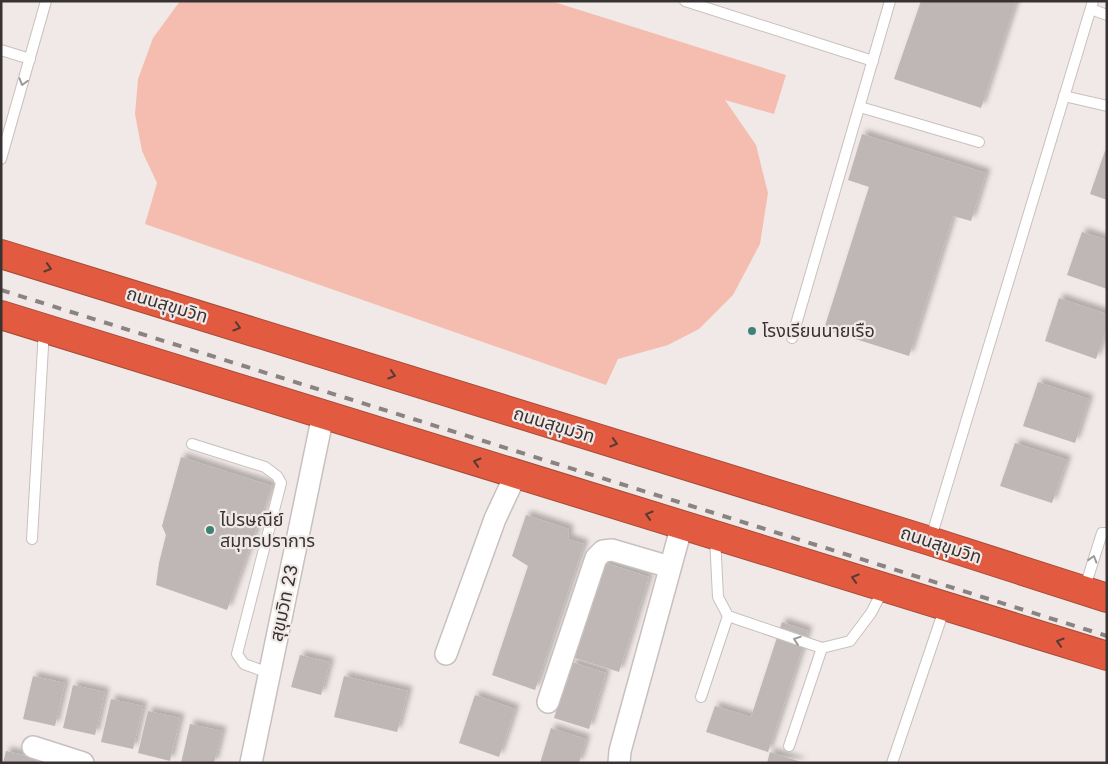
<svg xmlns="http://www.w3.org/2000/svg" width="1108" height="764" font-family="Inter,'Noto Sans Thai',sans-serif">
<style>
.green{fill:#f4bdb0}
.building{fill:#bfb7b6;filter:url(#shadow)}
.lines{fill:none;stroke-linecap:round;stroke-linejoin:round}
.lane-casing{stroke:#c8c0be;stroke-width:12}
.street-casing{stroke:#c8c0be;stroke-width:24}
.highway-casing{stroke:#a64c3a;stroke-width:30}
.lane{stroke:#fff;stroke-width:10}
.street{stroke:#fff;stroke-width:21}
.highway{stroke:#e25a3f;stroke-width:28}
.rail{stroke:#898482;stroke-width:4;stroke-dasharray:9 9;stroke-linecap:butt}
.oneway{stroke:#9a9998}
.oneway2{stroke:#583b35}
.poi-dot{fill:#3d8278;stroke:#f1e9e7;stroke-width:2}
.labels{text-anchor:middle;stroke-width:4.5;stroke-linejoin:round;paint-order:stroke}
.street-label{font-size:18px;fill:#363332;stroke:#f1e9e7}
.poi-label{font-size:18px;fill:#363332;stroke:#f1e9e7;text-anchor:start}
</style>
<defs>
<filter id="shadow"><feDropShadow dx="4.5" dy="-4.5" stdDeviation="2.5" flood-color="#0004"/></filter>
</defs>
<rect width="100%" height="100%" fill="#f1e9e7"/>
<!-- green -->
<path class="green" d="M 180,1 L 551,1 L 786,75 L 774,114 L 725,100 L 756,145 L 768,193 L 760,244 L 733,295 L 699,329 L 668,345 L 618,359 L 606,385 L 145,224 L 157,183 L 142,151 L 135,114 L 138,79 L 153,38 Z"/>
<!-- building -->
<g class="building">
<path d="M 921,1 L 1016,1 L 981,108 L 894,79 Z"/>
<path d="M 862,134 L 986,173 L 971,221 L 953,216 L 909,356 L 824,329 L 869,187 L 848,180 Z"/>
<path d="M 1105,151 L 1107,151 L 1107,200 L 1090,194 Z"/>
<path d="M 1082,232 L 1107,240 L 1107,289 L 1067,275 Z"/>
<path d="M 1059,298 L 1107,314 L 1107,328 L 1096,359 L 1045,341 Z"/>
<path d="M 1038,382 L 1089,399 L 1075,443 L 1023,426 Z"/>
<path d="M 1015,443 L 1067,460 L 1052,503 L 1000,486 Z"/>
<path d="M 181,457 L 272,486 L 227,610 L 156,585 L 159,563 L 166,535 L 162,526 Z"/>
<path d="M 526,515 L 569,529 L 568,539 L 584,544 L 535,690 L 492,675 L 528,566 L 512,556 Z"/>
<path d="M 603,562 L 649,577 L 619,672 L 572,657 Z"/>
<path d="M 782,622 L 808,631 L 768,752 L 706,732 L 715,706 L 751,717 Z"/>
<path d="M 300,655 L 330,662 L 321,695 L 291,687 Z"/>
<path d="M 572,662 L 606,673 L 589,729 L 554,718 Z"/>
<path d="M 33,676 L 65,683 L 55,726 L 23,719 Z"/>
<path d="M 344,676 L 408,691 L 397,732 L 334,717 Z"/>
<path d="M 73,685 L 105,692 L 95,735 L 63,728 Z"/>
<path d="M 475,695 L 515,709 L 499,757 L 459,743 Z"/>
<path d="M 111,699 L 143,706 L 133,749 L 101,742 Z"/>
<path d="M 148,711 L 180,718 L 170,761 L 138,753 Z"/>
<path d="M 190,724 L 222,731 L 214,763 L 181,763 Z"/>
<path d="M 551,728 L 586,739 L 579,763 L 540,763 Z"/>
<path d="M 6,751 L 38,758 L 37,763 L 3,763 Z"/>
<path d="M 770,752 L 801,762 L 801,763 L 767,763 Z"/>
</g>
<g class="lines">
<defs>
<g id="lane">
<path d="M 685,1 L 873,61"/>
<path d="M 1091,9 L 1107,15"/>
<path d="M 1,50 L 30,59"/>
<path d="M 1064,96 L 1107,106"/>
<path d="M 860,107 L 979,142"/>
<path d="M 1,159 L 46,1"/>
<path d="M 792,338 L 890,1"/>
<path d="M 192,444 L 265,467 L 277,476 L 281,483 L 237,654 L 244,664 L 269,673"/>
<path d="M 715,537 L 718,597 L 728,616 L 822,648 L 850,641 L 871,613 L 884,588"/>
<path d="M 32,539 L 44,329"/>
<path d="M 930,541 L 1093,1"/>
<path d="M 1084,590 L 1102,533 L 1107,533"/>
<path d="M 701,697 L 728,616"/>
<path d="M 789,746 L 822,648"/>
<path d="M 892,763 L 945,607"/>
</g>
<g id="street">
<path d="M 446,654 L 495,519 L 516,474"/>
<path d="M 548,702 L 596,558 L 603,551 L 612,550 L 670,567"/>
<path d="M 33,747 L 83,763"/>
<path d="M 251,763 L 323,415"/>
<path d="M 619,763 L 620,751 L 682,525"/>
</g>
<g id="highway">
<path d="M 1,254 L 930,541 L 1107,598"/>
<path d="M 1,315 L 1107,656"/>
</g>
</defs>
<!-- lane casing -->
<use href="#lane" class="lane-casing"/>
<!-- street casing -->
<use href="#street" class="street-casing"/>
<!-- highway casing -->
<use href="#highway" class="highway-casing"/>
<!-- lane -->
<use href="#lane" class="lane"/>
<!-- street -->
<use href="#street" class="street"/>
<!-- highway -->
<use href="#highway" class="highway"/>
<!-- rail -->
<path class="rail" d="M 1,290 L 1107,636"/>
</g>
<!-- one-way arrows -->
<defs><path id="oneway-chevron" d="M-2-3.5L2.5 0L-2 3.5" fill="none" stroke-width="1.6" stroke-linecap="round" stroke-linejoin="round" transform="scale(1.25)"/></defs>
<g class="oneway">
<use href="#oneway-chevron" transform="translate(23 82) rotate(106)"/>
<use href="#oneway-chevron" transform="translate(1093 559) rotate(-73)"/>
<use href="#oneway-chevron" transform="translate(797 640) rotate(-161)"/>
</g>
<g class="oneway2">
<use href="#oneway-chevron" transform="translate(48 268) rotate(17)"/>
<use href="#oneway-chevron" transform="translate(237 327) rotate(17)"/>
<use href="#oneway-chevron" transform="translate(392 375) rotate(17)"/>
<use href="#oneway-chevron" transform="translate(614 443) rotate(17)"/>
<use href="#oneway-chevron" transform="translate(477 462) rotate(-163)"/>
<use href="#oneway-chevron" transform="translate(649 515) rotate(-163)"/>
<use href="#oneway-chevron" transform="translate(855 578) rotate(-163)"/>
<use href="#oneway-chevron" transform="translate(1060 642) rotate(-163)"/>
</g>
<!-- markers -->
<g class="poi-dot">
<circle cx="752" cy="331" r="5"/>
<circle cx="210" cy="530" r="5"/>
</g>
<g class="labels">
<!-- street labels -->
<g class="street-label">
<text transform="translate(167 305) rotate(17)" y="6">ถนนสุขุมวิท</text>
<text transform="translate(554 425) rotate(17)" y="6">ถนนสุขุมวิท</text>
<text transform="translate(941 545) rotate(18)" y="6">ถนนสุขุมวิท</text>
<text transform="translate(284 603) rotate(-78)" y="6">สุขุมวิท 23</text>
</g>
<!-- poi labels -->
<g class="poi-label">
<text x="762" y="337">โรงเรียนนายเรือ</text>
<text x="220" y="526">ไปรษณีย์<tspan x="220" dy="21">สมุทรปราการ</tspan></text>
</g>
</g>
<!-- border -->
<rect width="1108" height="764" fill="none" stroke="#363332" stroke-width="5"/>
</svg>
